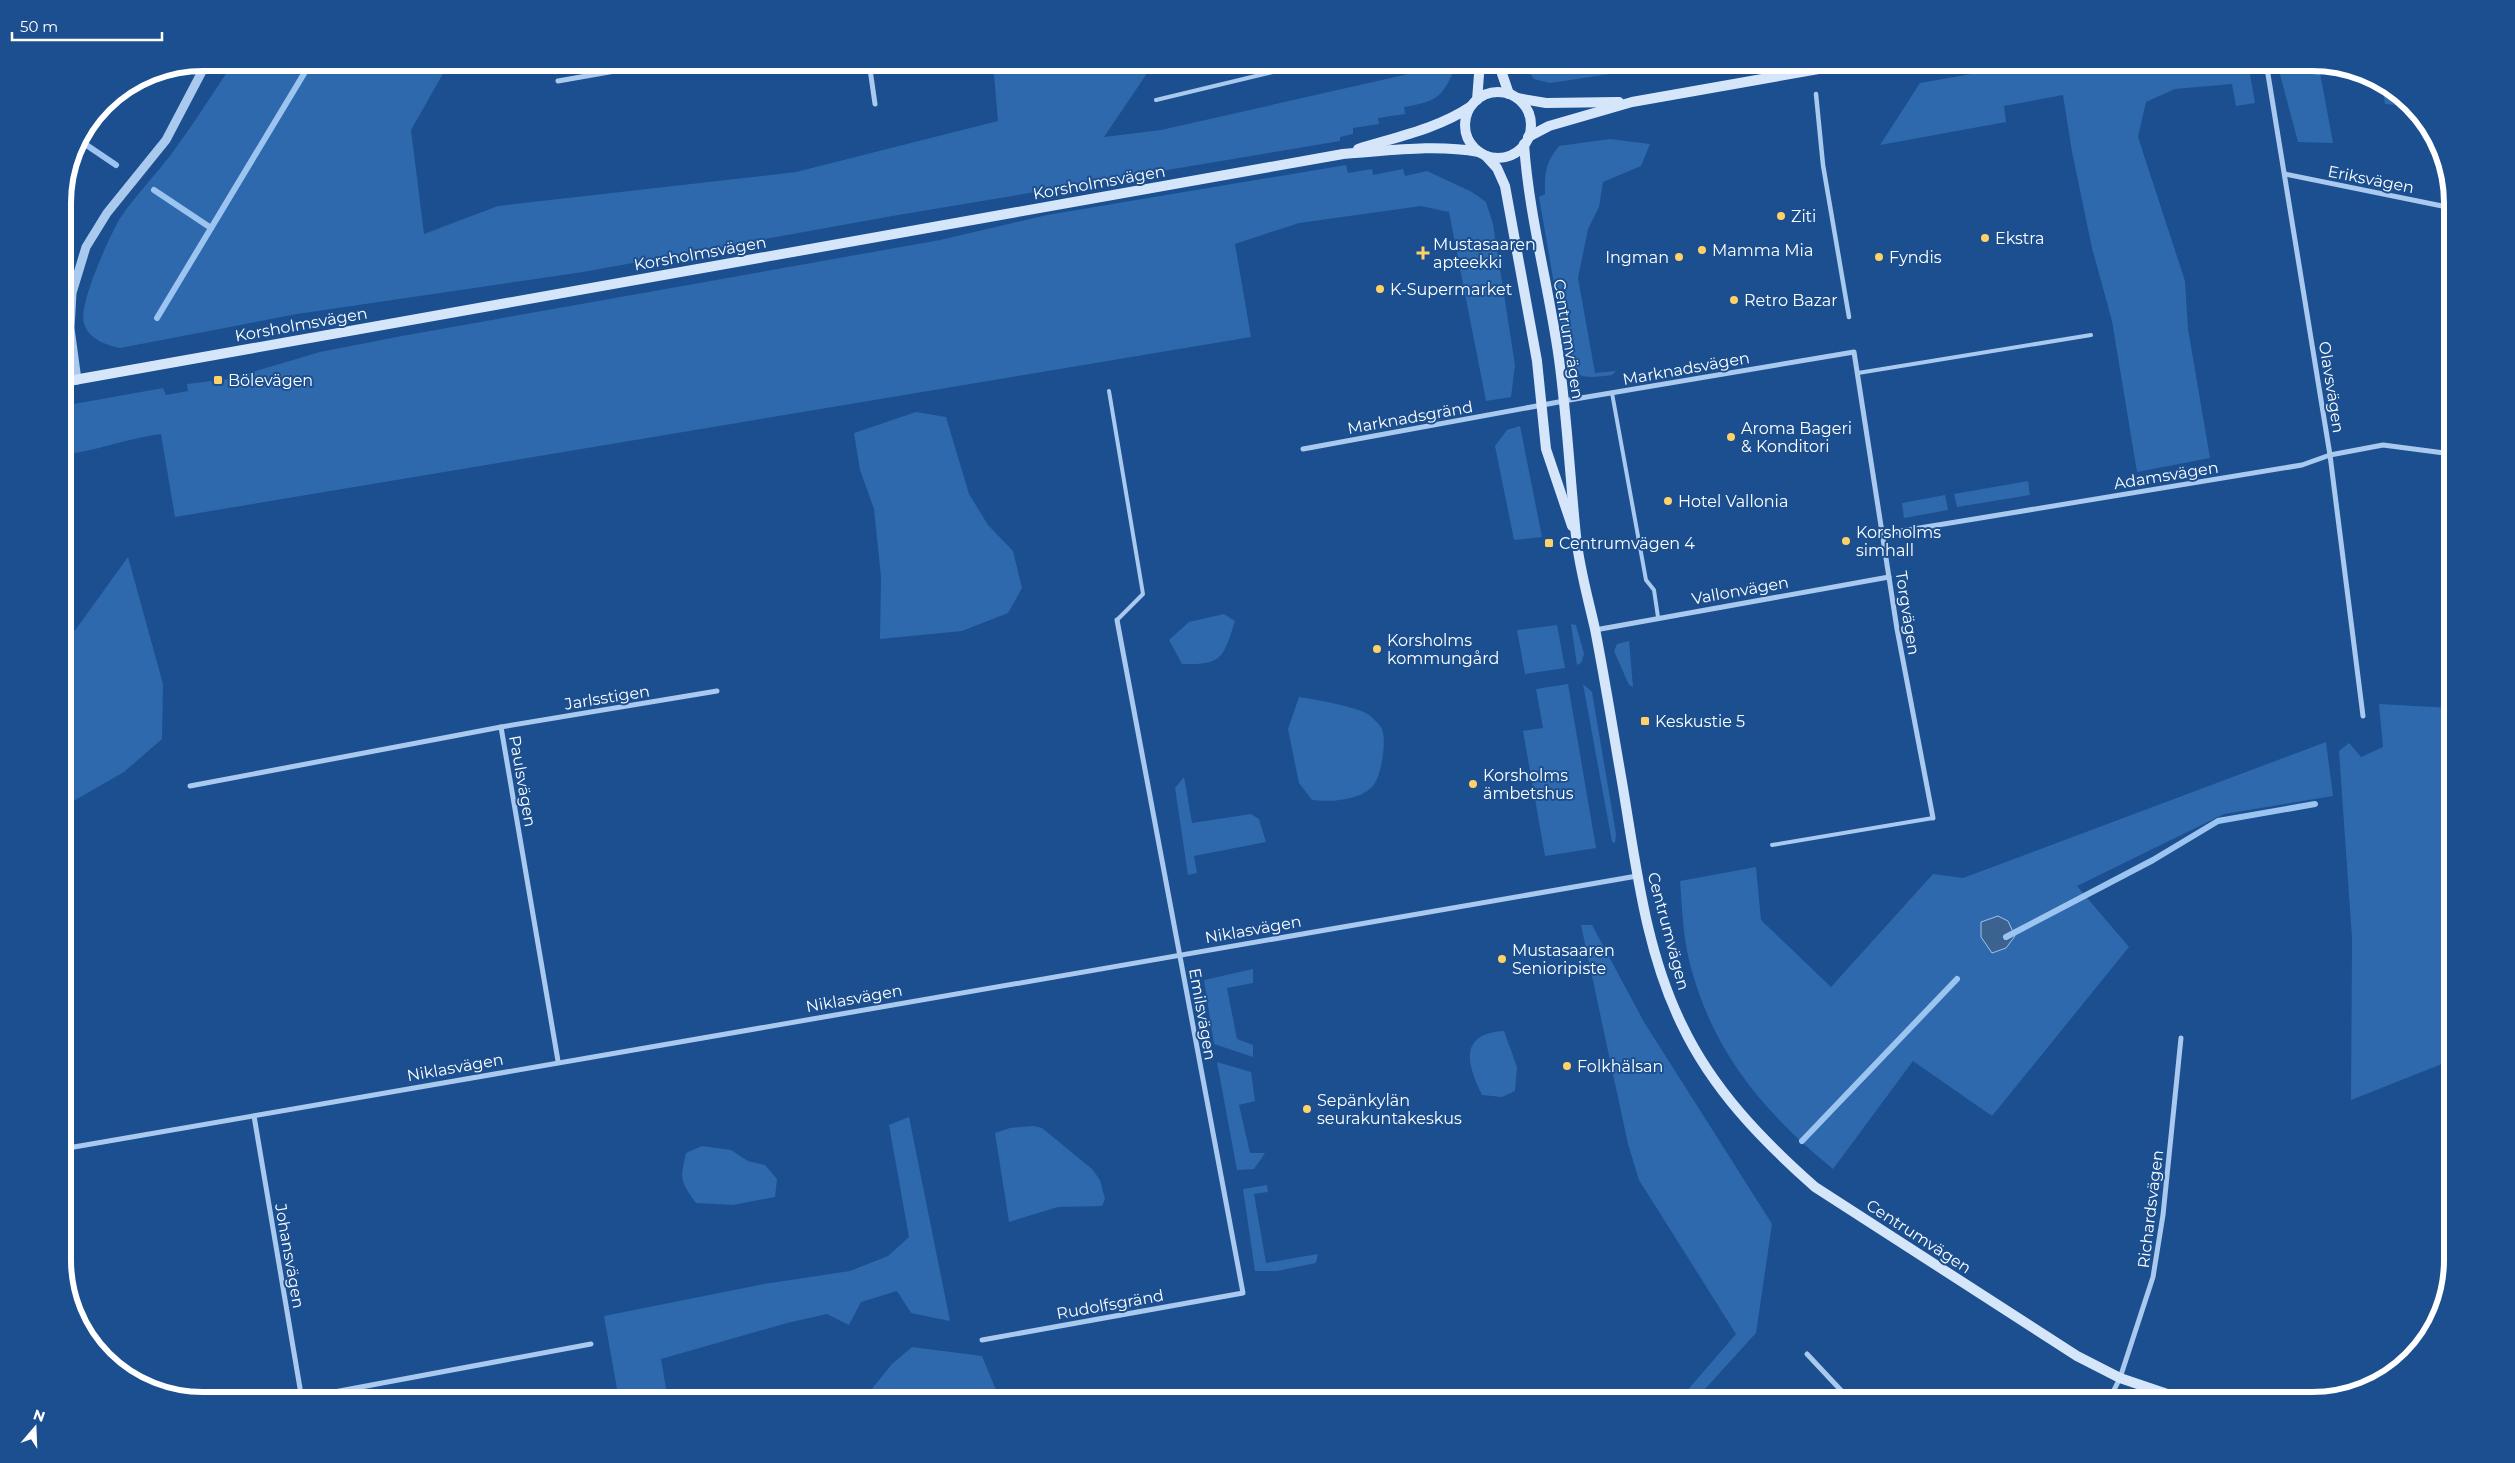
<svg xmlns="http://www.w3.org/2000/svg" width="2515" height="1463" font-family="Montserrat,sans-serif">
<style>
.green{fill:#2e69ad}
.water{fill:#3c6290;stroke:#9cc4f0}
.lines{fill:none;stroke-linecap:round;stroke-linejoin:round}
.stream{stroke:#9cc4f0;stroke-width:6}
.service{stroke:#a9c9ee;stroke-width:4}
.pedestrian{stroke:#a9c9ee;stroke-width:4.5}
.minor{stroke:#a9c9ee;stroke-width:5}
.tertiary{stroke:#a9c9ee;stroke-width:9}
.secondary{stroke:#d6e6fa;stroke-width:10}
.poi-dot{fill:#ffd166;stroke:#1b4f8f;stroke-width:2}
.labels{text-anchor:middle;stroke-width:4;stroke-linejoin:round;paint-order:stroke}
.street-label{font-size:16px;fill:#fff;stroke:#1b4f8f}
.poi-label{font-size:16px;fill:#fff;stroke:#1b4f8f;text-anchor:start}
.rim{fill:none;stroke:#fff;stroke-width:6}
</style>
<rect width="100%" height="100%" fill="#1b4f8f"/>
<!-- green -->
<g class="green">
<path d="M 234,62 L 449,63 L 411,130 L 424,234 L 498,206 L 796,172 L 998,121 L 993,63 L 1154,63 L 1104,137 L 1161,130 L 1457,63 C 1443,96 1440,101 1404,107 L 1405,114 L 1378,118 L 1379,124 L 1353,128 L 1353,134 L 1340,137 L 1340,141 L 898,215 L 583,272 L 297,314 L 120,348 C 106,345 88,339 84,323 C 78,305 109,238 119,220 C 133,198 153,178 169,157 C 192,127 212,94 234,62 Z"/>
<path d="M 2039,62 L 2248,63 L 2255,103 L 2236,106 L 2232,84 L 2175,89 L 2146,102 L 2138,137 L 2185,281 L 2188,329 L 2210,458 L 2137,472 L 2112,321 L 2092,248 L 2072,152 L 2063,95 L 2004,106 L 2006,122 L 1880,145 L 1920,83 Z"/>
<path d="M 1522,63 L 1683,63 L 1550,83 L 1534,79 Z"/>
<path d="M 2277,63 L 2312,63 L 2325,66 L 2320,73 L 2333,143 L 2298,142 Z"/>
<path d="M 2381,81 L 2382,81 L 2407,106 L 2385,104 Z"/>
<path d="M 1610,139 L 1650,144 L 1641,166 L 1603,182 L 1599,207 L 1588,229 L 1578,278 L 1595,373 L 1616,371 L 1612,375 C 1595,377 1579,381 1568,365 L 1539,197 L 1545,194 C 1545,171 1545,164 1559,146 Z"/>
<path d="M 1346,165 L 1348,173 L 1372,169 L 1373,175 L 1403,169 L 1405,176 L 1427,171 L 1472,192 L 1486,202 L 1493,224 L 1515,365 L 1511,397 L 1486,401 L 1449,212 L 1421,206 L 1299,223 L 1235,244 L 1251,337 L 175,517 L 161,434 C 128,438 96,451 63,455 L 63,406 L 163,388 L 166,395 L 188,391 L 187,384 L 229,379 L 320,352 L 402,336 L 940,240 L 1047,215 Z"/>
<path d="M 71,254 L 73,258 L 63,303 L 63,262 Z"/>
<path d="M 916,412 L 946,417 L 969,494 L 988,525 L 1013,551 L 1022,588 L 1008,613 L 962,631 L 880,639 L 881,577 L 874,509 L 860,470 L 854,433 Z"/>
<path d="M 1520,426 L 1542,537 L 1514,540 L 1495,446 L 1507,430 Z"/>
<path d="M 2028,481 L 2030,495 L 1957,507 L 1954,494 Z"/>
<path d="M 1945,495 L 1948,510 L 1904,518 L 1902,503 Z"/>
<path d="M 128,557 L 163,684 L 162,739 L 124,772 L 63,807 L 63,642 L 76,629 Z"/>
<path d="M 1224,614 L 1235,621 C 1223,657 1224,665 1182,664 L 1169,640 L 1189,622 Z"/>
<path d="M 1571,624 L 1576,625 L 1584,654 L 1581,663 L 1577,665 Z"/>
<path d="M 1557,625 L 1565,668 L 1525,674 L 1517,630 Z"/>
<path d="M 1629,641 L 1633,687 L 1629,685 L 1614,651 L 1617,644 Z"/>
<path d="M 1568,684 L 1596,848 L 1545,856 L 1523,731 L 1543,728 L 1536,689 Z"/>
<path d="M 1583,684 L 1592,692 L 1616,834 L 1615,843 L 1612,842 Z"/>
<path d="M 1299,697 C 1313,699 1359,707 1369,715 C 1373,718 1380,725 1382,729 C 1387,742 1381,780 1371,788 C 1357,801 1329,802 1312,800 L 1299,783 L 1288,729 Z"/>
<path d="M 2379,704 L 2452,708 L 2452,1060 L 2351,1100 L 2352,938 L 2339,751 L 2349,743 L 2361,757 L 2383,747 Z"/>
<path d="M 2326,742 L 2333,796 L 2224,814 L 2077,886 L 2129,947 L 1992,1116 L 1913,1061 L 1833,1169 C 1763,1112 1711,1050 1689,960 C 1683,935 1682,907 1680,881 L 1756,867 L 1761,920 L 1831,987 L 1933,874 L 1963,878 Z"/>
<path d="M 1184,777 L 1192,823 L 1251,814 L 1259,819 L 1266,842 L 1194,856 L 1197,873 L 1188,875 L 1175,788 Z"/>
<path d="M 1581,925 L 1592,925 L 1644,1022 L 1772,1224 L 1756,1333 L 1695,1400 L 1679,1400 L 1736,1334 L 1639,1180 L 1628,1144 Z"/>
<path d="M 1253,969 L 1253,983 L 1227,988 L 1237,1039 L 1253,1045 L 1253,1057 L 1214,1044 L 1204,980 Z"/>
<path d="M 1504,1031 L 1517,1067 L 1515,1091 L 1502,1097 L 1482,1095 C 1467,1064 1458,1034 1504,1031 Z"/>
<path d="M 1217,1062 L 1251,1072 L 1255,1101 L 1239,1105 L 1250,1153 L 1265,1153 L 1254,1169 L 1237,1170 Z"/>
<path d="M 909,1117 L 950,1321 L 911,1313 L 897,1291 L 861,1302 L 849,1325 L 827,1314 L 787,1323 L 661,1359 L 668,1400 L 619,1400 L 604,1316 L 764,1284 L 850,1271 L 888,1256 L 909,1237 L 889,1125 Z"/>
<path d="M 1033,1126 L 1042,1128 L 1092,1169 L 1100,1180 L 1105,1199 L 1102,1206 L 1058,1207 L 1009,1222 L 995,1133 L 1010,1128 Z"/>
<path d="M 702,1146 L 731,1150 L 748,1161 L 765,1165 L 777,1179 L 775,1197 L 733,1205 L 696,1203 C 680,1181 680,1180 686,1153 Z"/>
<path d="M 1267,1185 L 1268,1192 L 1254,1194 L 1266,1263 L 1318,1254 L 1316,1263 L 1277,1271 L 1255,1271 L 1243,1189 Z"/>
<path d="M 912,1347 L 982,1356 L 1000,1400 L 863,1400 L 892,1364 Z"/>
<path d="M 1332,1391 L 1341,1400 L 1321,1400 Z"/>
</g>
<!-- water -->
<path class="water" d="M 1998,916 L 2008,921 L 2015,936 L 2006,948 L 1992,953 L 1981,937 L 1981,922 Z"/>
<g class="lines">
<!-- stream -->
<g class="stream">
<path d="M 79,140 L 116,165"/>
<path d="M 154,190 L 211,228"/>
<path d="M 157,318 L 311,62"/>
<path d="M 2006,937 L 2153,860 L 2218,821 L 2315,804"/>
<path d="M 1802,1141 L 1957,979"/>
</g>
<!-- service -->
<g class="service">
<path d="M 1156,100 L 1314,62"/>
<path d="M 1858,373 L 2091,335"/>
<path d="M 1109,391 L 1143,594 L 1117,620"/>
<path d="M 1612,393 L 1646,580 L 1654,590 L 1658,617"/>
<path d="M 1772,845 L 1933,818"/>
</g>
<!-- pedestrian -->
<path class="pedestrian" d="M 1816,94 L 1823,165 L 1849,317"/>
<!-- minor -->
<g class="minor">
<path d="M 869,62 L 875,104"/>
<path d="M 2266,62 L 2330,455 L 2363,716"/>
<path d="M 558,81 L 666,62"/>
<path d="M 2285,174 L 2452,208"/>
<path d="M 1303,449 L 1575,399 L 1854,352 L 1897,629 L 1933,818"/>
<path d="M 1883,534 L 2302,465 L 2330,455 L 2383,445 L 2452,454"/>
<path d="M 1595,630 L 1889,577"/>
<path d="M 501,727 L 717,691"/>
<path d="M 190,786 L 501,727 L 558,1061"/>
<path d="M 254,1116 L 302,1400"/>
<path d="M 74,1147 L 1637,876"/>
<path d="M 982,1340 L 1243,1293 L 1117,620"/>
<path d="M 1807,1354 L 1850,1400"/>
<path d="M 302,1398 L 591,1344"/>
<path d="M 2109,1400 L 2120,1378 L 2153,1277 L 2163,1215 L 2181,1038"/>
</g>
<!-- tertiary -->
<path class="tertiary" d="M 77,380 L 70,328 L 72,293 L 86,247 L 107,213 L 166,140 L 207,62"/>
<!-- secondary -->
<g class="secondary">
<path d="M 1498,62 L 1509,94"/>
<circle cx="1498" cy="125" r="33"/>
<path d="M 1517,98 L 1546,103 L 1619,102"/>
<path d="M 1477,100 L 1480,62"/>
<path d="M 1528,137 L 1549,126 L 1632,102 L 1858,62"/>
<path d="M 1524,144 C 1529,217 1549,287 1559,359 C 1567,418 1570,477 1576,536 C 1579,567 1588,598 1595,629 C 1605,680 1613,731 1622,782 C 1636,864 1645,950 1682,1025 C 1713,1090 1762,1140 1815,1187 L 2077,1356 L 2120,1378 L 2185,1400"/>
<path d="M 1358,149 C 1396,137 1437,129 1470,107"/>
<path d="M 1486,156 L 1497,168 L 1505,186 L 1537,361 L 1546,449 L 1572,526"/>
<path d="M 63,382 L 1343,154 C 1388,151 1434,144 1479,152"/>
</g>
</g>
<!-- markers -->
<g class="poi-dot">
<circle cx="1781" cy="216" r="5"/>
<circle cx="1985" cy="238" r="5"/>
<circle cx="1702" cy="250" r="5"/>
<path d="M1420.5 245.5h5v5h5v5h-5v5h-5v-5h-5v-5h5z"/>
<circle cx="1679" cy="257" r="5"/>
<circle cx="1879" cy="257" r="5"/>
<circle cx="1380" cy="289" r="5"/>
<circle cx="1734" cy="300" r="5"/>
<rect x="213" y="375" width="10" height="10" rx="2.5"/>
<circle cx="1731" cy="437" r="5"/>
<circle cx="1668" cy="501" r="5"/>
<circle cx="1846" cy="541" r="5"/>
<rect x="1544" y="538" width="10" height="10" rx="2.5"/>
<circle cx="1377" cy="649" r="5"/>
<rect x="1640" y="716" width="10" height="10" rx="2.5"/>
<circle cx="1473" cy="784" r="5"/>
<circle cx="1502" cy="959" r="5"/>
<circle cx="1567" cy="1066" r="5"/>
<circle cx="1307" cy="1109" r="5"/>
</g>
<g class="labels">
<!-- street labels -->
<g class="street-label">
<text transform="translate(2371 179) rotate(11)" y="6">Eriksvägen</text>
<text transform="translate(1099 182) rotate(-10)" y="6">Korsholmsvägen</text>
<text transform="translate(700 253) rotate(-10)" y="6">Korsholmsvägen</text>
<text transform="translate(301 324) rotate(-10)" y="6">Korsholmsvägen</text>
<text transform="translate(1569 339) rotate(81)" y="6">Centrumvägen</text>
<text transform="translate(1686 368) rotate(-10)" y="6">Marknadsvägen</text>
<text transform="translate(2332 387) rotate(81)" y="6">Olavsvägen</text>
<text transform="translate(1410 417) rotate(-10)" y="6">Marknadsgränd</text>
<text transform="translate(2166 475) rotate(-9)" y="6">Adamsvägen</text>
<text transform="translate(1740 590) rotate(-10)" y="6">Vallonvägen</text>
<text transform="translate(1908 613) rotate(81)" y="6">Torgvägen</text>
<text transform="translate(607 697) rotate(-9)" y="6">Jarlsstigen</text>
<text transform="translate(523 781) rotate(80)" y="6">Paulsvägen</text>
<text transform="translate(1253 929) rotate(-10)" y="6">Niklasvägen</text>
<text transform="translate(1669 931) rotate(75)" y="6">Centrumvägen</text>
<text transform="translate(854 998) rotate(-10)" y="6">Niklasvägen</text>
<text transform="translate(1203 1014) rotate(80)" y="6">Emilsvägen</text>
<text transform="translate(455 1067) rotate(-10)" y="6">Niklasvägen</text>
<text transform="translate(2150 1209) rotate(-83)" y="6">Richardsvägen</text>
<text transform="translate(1919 1236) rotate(33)" y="6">Centrumvägen</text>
<text transform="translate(290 1256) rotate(80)" y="6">Johansvägen</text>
<text transform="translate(1110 1304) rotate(-10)" y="6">Rudolfsgränd</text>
</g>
<!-- poi labels -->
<g class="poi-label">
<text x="1791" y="222">Ziti</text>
<text x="1995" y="244">Ekstra</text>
<text x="1433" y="250">Mustasaaren<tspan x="1433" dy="18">apteekki</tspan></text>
<text x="1712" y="256">Mamma Mia</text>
<text x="1669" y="263" text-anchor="end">Ingman</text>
<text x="1889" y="263">Fyndis</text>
<text x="1390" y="295">K-Supermarket</text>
<text x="1744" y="306">Retro Bazar</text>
<text x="228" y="386">Bölevägen</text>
<text x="1741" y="434">Aroma Bageri<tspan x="1741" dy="18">&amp; Konditori</tspan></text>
<text x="1678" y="507">Hotel Vallonia</text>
<text x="1856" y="538">Korsholms<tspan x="1856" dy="18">simhall</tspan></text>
<text x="1559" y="549">Centrumvägen 4</text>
<text x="1387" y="646">Korsholms<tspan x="1387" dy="18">kommungård</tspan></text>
<text x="1655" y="727">Keskustie 5</text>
<text x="1483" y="781">Korsholms<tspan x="1483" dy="18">ämbetshus</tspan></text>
<text x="1512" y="956">Mustasaaren<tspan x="1512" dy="18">Senioripiste</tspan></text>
<text x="1577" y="1072">Folkhälsan</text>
<text x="1317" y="1106">Sepänkylän<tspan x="1317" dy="18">seurakuntakeskus</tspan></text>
</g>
</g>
<!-- crop -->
<path d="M0 0H2515V1463H0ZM203 71H2312A132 132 0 0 1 2444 203V1260A132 132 0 0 1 2312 1392H203A132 132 0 0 1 71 1260V203A132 132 0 0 1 203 71Z" fill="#1b4f8f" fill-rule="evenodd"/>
<path class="rim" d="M203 71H2312A132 132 0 0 1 2444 203V1260A132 132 0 0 1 2312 1392H203A132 132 0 0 1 71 1260V203A132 132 0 0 1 203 71Z"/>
<!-- north arrow -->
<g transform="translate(35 1428) rotate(19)" stroke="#1b4f8f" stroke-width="4" paint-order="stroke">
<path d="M0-4L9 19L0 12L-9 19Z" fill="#ffffff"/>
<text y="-8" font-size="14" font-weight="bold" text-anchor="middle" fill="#ffffff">N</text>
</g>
<!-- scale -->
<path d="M12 32v8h150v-8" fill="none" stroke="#ffffff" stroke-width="2.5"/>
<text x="20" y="32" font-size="15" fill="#ffffff" stroke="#1b4f8f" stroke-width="4" paint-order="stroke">50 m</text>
</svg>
